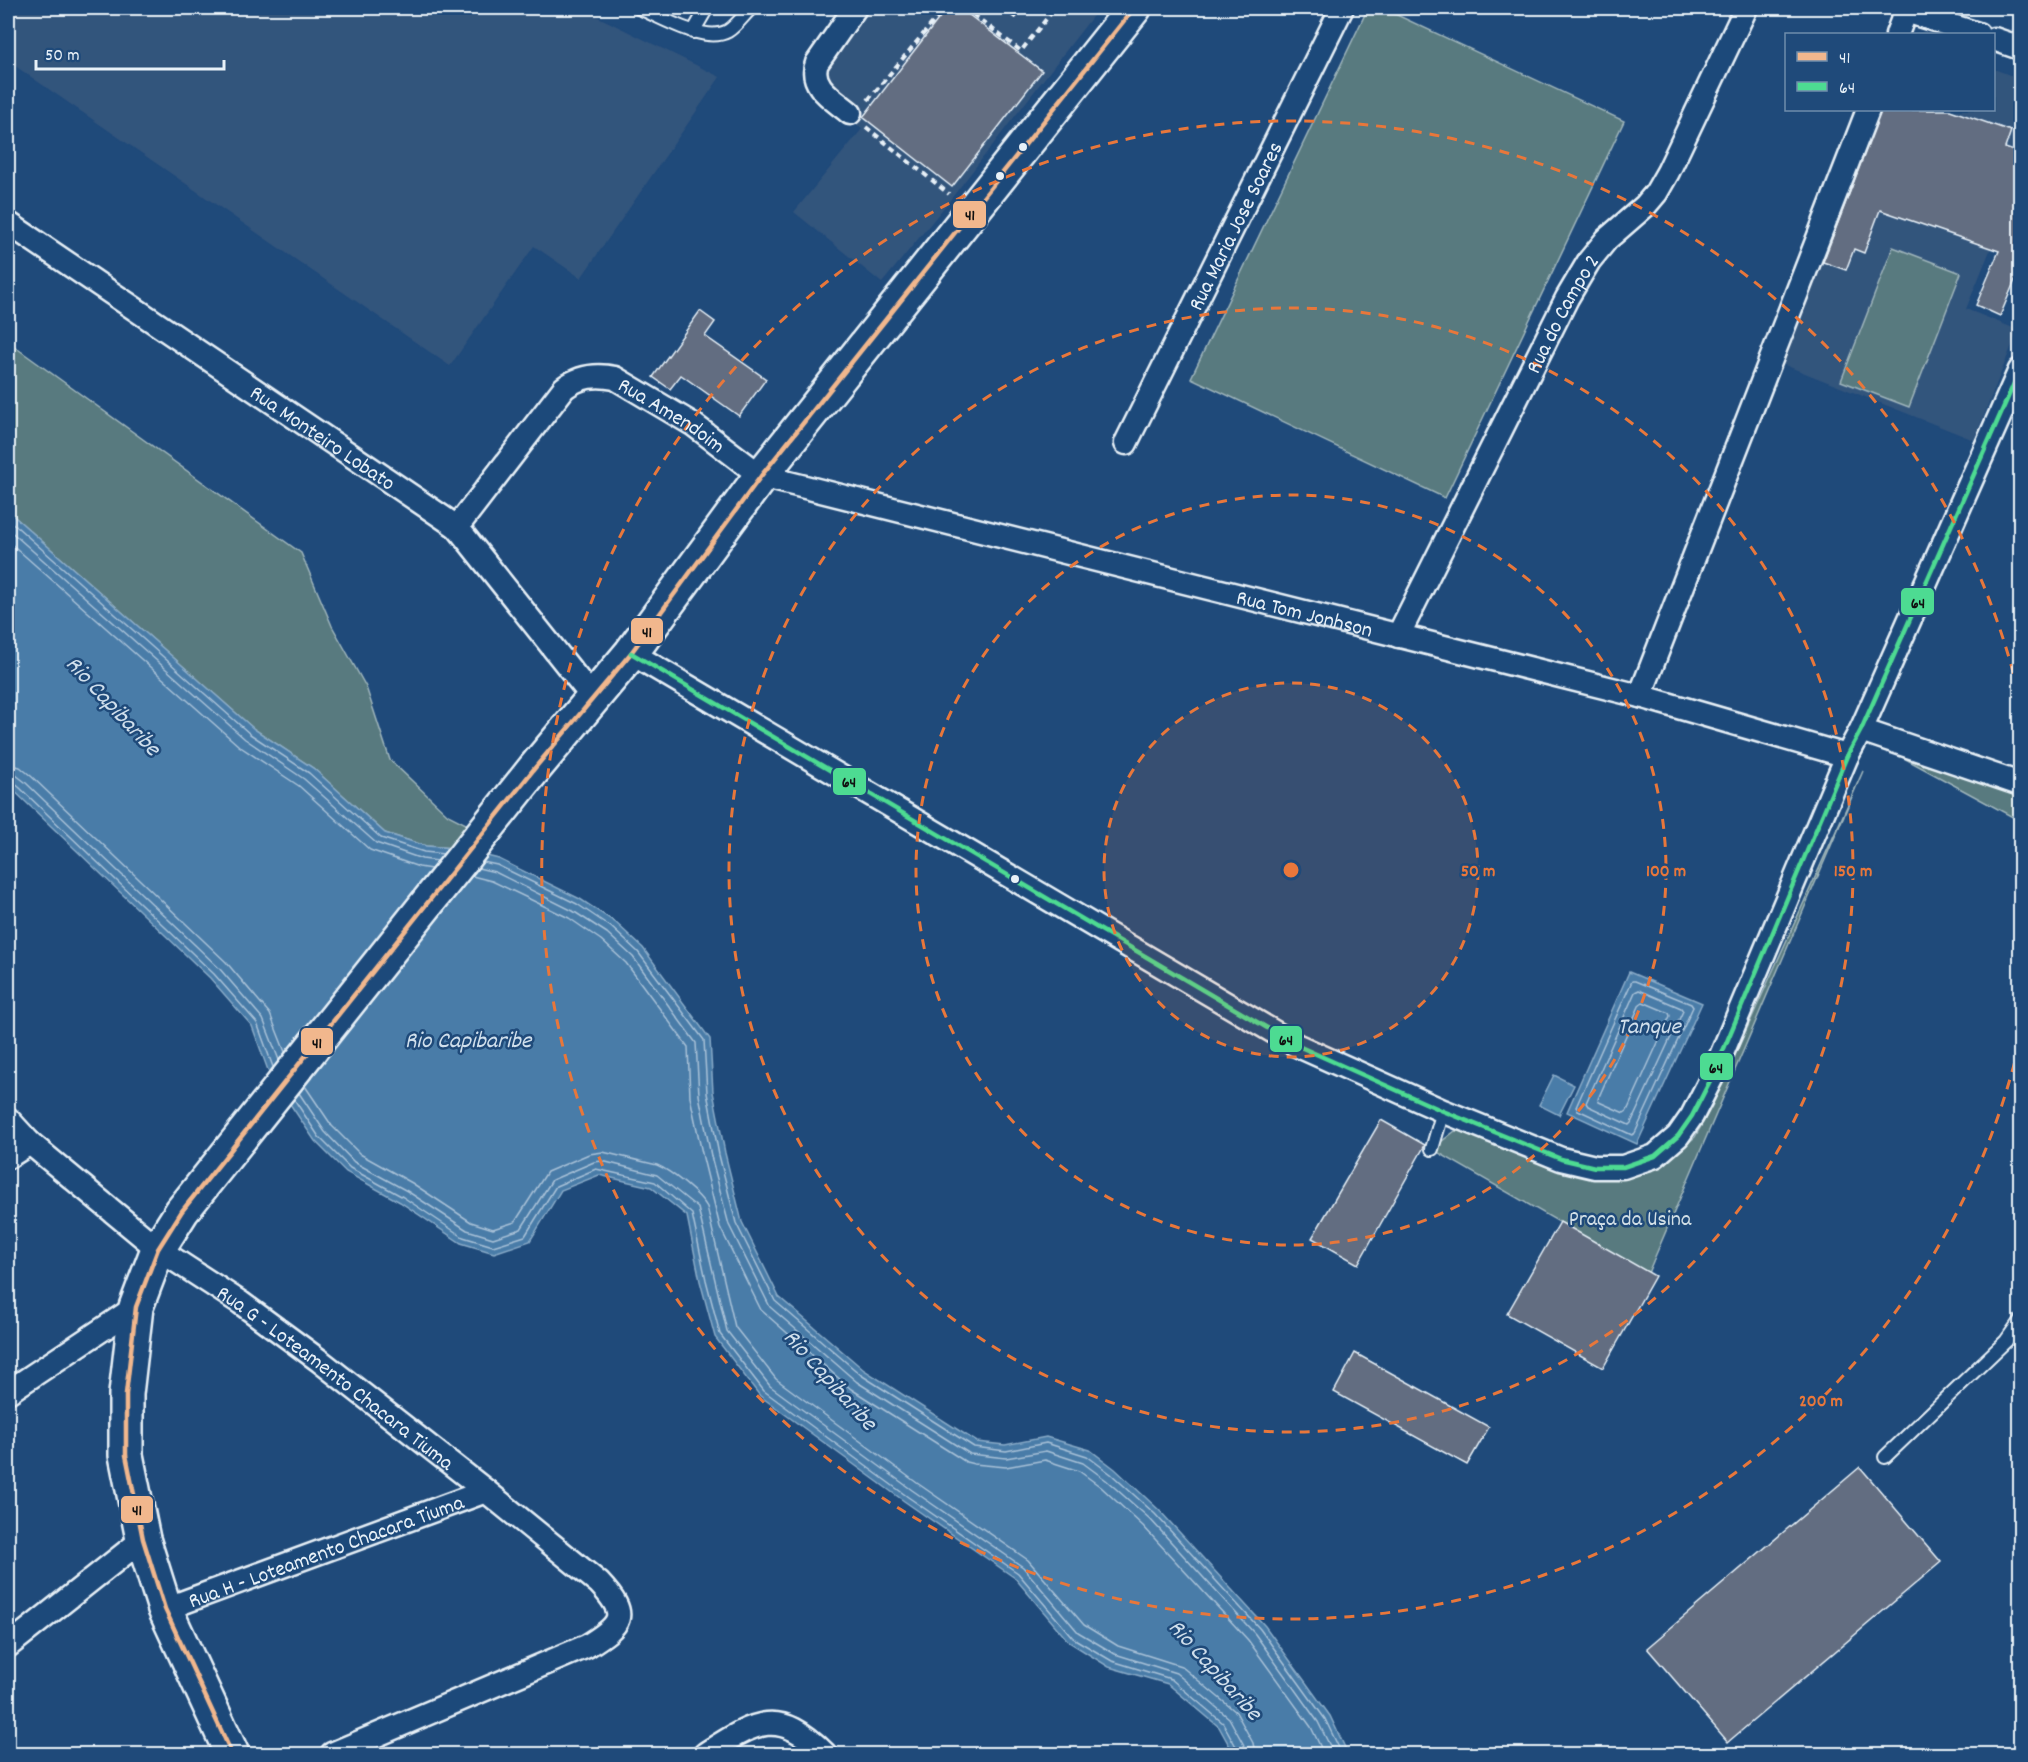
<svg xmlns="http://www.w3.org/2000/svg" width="2028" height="1762" font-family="Dekko,sans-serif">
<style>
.built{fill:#33547c}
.green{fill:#587a7f;stroke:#a0b6bc;stroke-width:1.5}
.water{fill:#4a7ca8;stroke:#89abc8;stroke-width:1.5}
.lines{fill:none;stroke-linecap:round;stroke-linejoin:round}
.shore{stroke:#a9c2d8;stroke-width:1.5}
.building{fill:#626d81;stroke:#e8f1f8;stroke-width:1.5}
.service-casing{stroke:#e8f1f8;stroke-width:16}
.minor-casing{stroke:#e8f1f8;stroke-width:27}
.secondary-casing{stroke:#e8f1f8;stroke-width:38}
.path{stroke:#e8f1f8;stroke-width:4;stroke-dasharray:6 4.5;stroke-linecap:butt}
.service{stroke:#1f4a7a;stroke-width:12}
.minor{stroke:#1f4a7a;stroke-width:22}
.secondary{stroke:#1f4a7a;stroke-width:33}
.bus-1-casing{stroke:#1f4a7a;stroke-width:9}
.bus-2-casing{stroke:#1f4a7a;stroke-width:9}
.bus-1{stroke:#f1b78d;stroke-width:4.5}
.bus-2{stroke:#4ddb92;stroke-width:4.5}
.ring{fill:none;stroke:#e8773b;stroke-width:3;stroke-dasharray:10 8}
.bus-dot{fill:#e8f1f8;stroke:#1f4a7a;stroke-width:2}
.labels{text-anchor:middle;stroke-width:5;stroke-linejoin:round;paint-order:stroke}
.street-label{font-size:22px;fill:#e8f1f8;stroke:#1f4a7a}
.park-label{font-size:22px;fill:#d2dfe6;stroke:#1f4a7a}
.water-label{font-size:24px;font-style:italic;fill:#d0dfec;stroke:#1f4a7a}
.centre{fill:#e8773b;stroke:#1f4a7a;stroke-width:3}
.ring-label{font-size:18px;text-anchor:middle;font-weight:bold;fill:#e8773b;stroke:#1f4a7a;stroke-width:5;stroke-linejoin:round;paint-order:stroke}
.line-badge{stroke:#1f4a7a;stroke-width:2}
.pale-badge-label{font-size:16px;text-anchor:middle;font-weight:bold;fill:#111}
</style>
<rect width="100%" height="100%" fill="#1f4a7a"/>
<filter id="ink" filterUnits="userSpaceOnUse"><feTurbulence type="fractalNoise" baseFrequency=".0167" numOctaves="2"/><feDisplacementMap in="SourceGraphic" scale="12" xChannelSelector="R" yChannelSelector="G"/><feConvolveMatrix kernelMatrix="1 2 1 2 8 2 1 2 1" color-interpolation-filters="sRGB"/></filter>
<g filter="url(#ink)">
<!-- built -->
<g class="built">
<path d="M 8,8 L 580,8 L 720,77 L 581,278 L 534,246 L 450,366 L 8,61 Z"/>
<path d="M 855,8 L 1099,8 L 950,200 L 882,283 L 794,212 L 862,129 L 802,78 Z"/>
<path d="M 1994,69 L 2020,79 L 2020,260 L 1991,248 L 1966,309 L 2018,330 L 1974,440 L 1772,360 L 1871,110 L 1994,110 Z"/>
</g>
<!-- green -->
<g class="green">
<path d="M 1368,8 L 1382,8 L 1624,121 L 1445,498 L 1191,378 Z"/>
<path d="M 1893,247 L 1961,273 L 1909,407 L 1841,381 Z"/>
<path d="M 8,342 L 301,553 L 332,626 L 366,687 L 390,760 L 448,815 L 468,825 L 454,848 L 426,846 L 385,833 L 313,768 L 254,729 L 8,511 Z"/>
<path d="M 1902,757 L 2020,796 L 2020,821 Z"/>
<path d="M 1863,771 L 1648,1273 L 1432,1149 L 1455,1131 L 1475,1132 L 1626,1177 L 1657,1169 L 1695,1137 L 1712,1106 Z"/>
</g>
<!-- water -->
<g class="water">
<path d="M 8,511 L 254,729 L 313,768 L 385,833 L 426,846 L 454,848 L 499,859 L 580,899 L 615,922 L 643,948 L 710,1039 L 713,1092 L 725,1153 L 742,1222 L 779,1297 L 864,1370 L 977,1442 L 1005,1445 L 1046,1437 L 1090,1450 L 1115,1469 L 1159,1510 L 1265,1626 L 1330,1716 L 1348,1754 L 1234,1754 L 1219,1727 L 1168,1684 L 1109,1667 L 1069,1642 L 1015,1578 L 904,1501 L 760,1396 L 715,1337 L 700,1281 L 687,1216 L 651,1187 L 599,1175 L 561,1190 L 530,1241 L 494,1253 L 461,1243 L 400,1202 L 346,1172 L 315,1141 L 269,1073 L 252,1026 L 210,978 L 8,785 Z"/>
<path d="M 1629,972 L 1702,1003 L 1637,1144 L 1567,1112 Z"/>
<path d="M 1554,1075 L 1574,1085 L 1559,1115 L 1539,1105 Z"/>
</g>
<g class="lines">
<!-- shore -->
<g class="shore">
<path d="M 8,519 L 250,734 L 309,773 L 381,838 L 424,852 L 444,854"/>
<path d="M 8,529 L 245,739 L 304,779 L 376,843 L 422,859 L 438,861"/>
<path d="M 8,541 L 239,746 L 299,786 L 370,850 L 419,867 L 431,869"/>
<path d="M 8,764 L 20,767 L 31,776 L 226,962 L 270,1014 L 285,1052"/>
<path d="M 8,773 L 16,775 L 25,782 L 219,968 L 263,1019 L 279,1060"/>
<path d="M 8,781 L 12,781 L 20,788 L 214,974 L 257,1023 L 273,1067"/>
<path d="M 483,862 L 497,865 L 577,904 L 611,927 L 638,952 L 704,1040 L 707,1093 L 719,1155 L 736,1223 L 775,1301 L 861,1375 L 974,1447 L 1006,1451 L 1046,1443 L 1087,1456 L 1111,1474 L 1155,1514 L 1260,1629 L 1325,1719 L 1342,1754"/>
<path d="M 478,868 L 495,872 L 573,911 L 607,933 L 633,957 L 696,1043 L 699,1095 L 711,1156 L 729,1225 L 770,1307 L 857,1382 L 970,1454 L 1006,1458 L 1046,1451 L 1083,1463 L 1106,1480 L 1150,1519 L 1255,1634 L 1318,1722 L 1334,1754"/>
<path d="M 472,876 L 492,881 L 569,918 L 601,940 L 626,963 L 688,1047 L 690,1097 L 703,1158 L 720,1227 L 761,1310 L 851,1389 L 966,1462 L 974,1464 L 1006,1467 L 1045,1460 L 1079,1471 L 1101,1487 L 1143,1526 L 1248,1640 L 1311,1727 L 1324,1754"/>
<path d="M 1632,981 L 1635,981 L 1691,1004 L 1693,1007 L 1635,1133 L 1632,1135 L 1578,1110 L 1576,1107 Z"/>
<path d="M 1639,990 L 1681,1008 L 1683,1011 L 1631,1123 L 1629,1125 L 1588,1106 L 1586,1103 L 1635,992 Z"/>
<path d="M 1643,1002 L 1669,1013 L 1670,1016 L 1627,1111 L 1624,1113 L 1599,1102 L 1598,1099 L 1640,1004 Z"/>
<path d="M 305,1086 L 332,1126 L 360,1154 L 412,1183 L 471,1222 L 493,1229 L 515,1222 L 547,1172 L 589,1154 L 603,1152 L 657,1165 C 671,1171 700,1194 707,1207 L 735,1327 L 776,1379 L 917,1483 L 1028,1560 L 1084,1625 L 1118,1646 L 1181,1666 L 1236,1712 L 1253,1743 L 1255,1754"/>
<path d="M 299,1093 L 325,1132 L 354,1162 L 407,1191 L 467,1230 L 493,1238 L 521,1229 L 552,1180 L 594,1162 L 602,1161 L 657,1175 L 698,1208 L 727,1331 L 770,1386 L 912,1490 L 1023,1567 L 1078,1632 L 1115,1654 L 1176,1673 L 1229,1718 L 1245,1747 L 1246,1754"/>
<path d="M 294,1099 L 319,1137 L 350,1168 L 403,1197 L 463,1237 L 493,1246 L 525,1236 L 556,1186 L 596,1169 L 655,1182 L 692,1214 L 706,1280 L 720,1334 L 764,1391 L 908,1497 L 1018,1573 L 1073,1638 L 1112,1661 L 1171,1679 L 1223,1723 L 1238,1750 L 1238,1754"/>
</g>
</g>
<!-- building -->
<g class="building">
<path d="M 947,8 L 960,8 L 1042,71 L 952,187 L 863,117 Z"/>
<path d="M 1881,110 L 1950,110 L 2011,131 L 2005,148 L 2020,153 L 2020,268 L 2000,316 L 1976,305 L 1999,251 L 1880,210 L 1864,253 L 1854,249 L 1846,270 L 1823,262 Z"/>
<path d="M 700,311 L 715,322 L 705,336 L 766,379 L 739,416 L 681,375 L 670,389 L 653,377 Z"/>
<path d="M 1381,1120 L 1425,1145 L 1358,1264 L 1312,1238 Z"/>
<path d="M 1560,1222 L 1655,1276 L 1603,1368 L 1507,1314 Z"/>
<path d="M 1355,1353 L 1489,1427 L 1467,1465 L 1334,1392 Z"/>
<path d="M 1860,1467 L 1941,1562 L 1728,1742 L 1647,1648 Z"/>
</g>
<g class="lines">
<defs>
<g id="service">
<path d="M 639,8 C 661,17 705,44 728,31 C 736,26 744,15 751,8"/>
<path d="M 693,32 L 707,8"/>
<path d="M 1432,1149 L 1443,1111"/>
<path d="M 1885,1457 L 2006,1341 L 2020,1321"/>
</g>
<g id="minor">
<path d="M 1906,11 L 1978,34"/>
<path d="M 1897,34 L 1907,8"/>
<path d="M 1994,39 L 2020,48"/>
<path d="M 850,113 C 835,100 808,86 817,63 L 855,8"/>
<path id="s1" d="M 8,223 L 457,527 L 593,698"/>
<path id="s2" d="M 1126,443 L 1342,8"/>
<path id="s3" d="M 457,527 L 564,388 C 580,376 596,374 615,378 L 694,425 L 761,476 L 1640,696 L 1847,756"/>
<path id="s4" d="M 1398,636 L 1567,298 L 1589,261 L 1607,239 L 1645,206 L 1656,193 L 1668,172 L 1746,8"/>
<path d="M 631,653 L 1296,1045 L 1443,1111 L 1561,1159 L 1595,1167 L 1623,1167 L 1655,1156 L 1678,1136 L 1692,1116 L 1712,1077 L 1847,756 L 1861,730 L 2020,370"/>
<path d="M 1640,696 L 1868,110"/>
<path d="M 1861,730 L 2020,784"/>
<path id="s5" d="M 8,1119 L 30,1143 L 158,1249 L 241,1303 L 320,1361 L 486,1491 L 599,1583 C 630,1616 622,1624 587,1646 L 332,1754"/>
<path d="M 8,1157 L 30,1143"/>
<path d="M 8,1392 L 136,1307"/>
<path id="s6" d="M 165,1609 L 486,1491"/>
<path d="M 8,1646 L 143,1539"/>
<path d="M 705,1754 C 755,1722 778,1706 825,1754"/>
</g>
<path id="secondary" d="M 232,1754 L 165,1609 L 143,1539 L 126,1455 L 126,1394 L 136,1307 L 158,1249 L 182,1211 L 534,769 L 631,653 L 761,476 L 1134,8"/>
</defs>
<!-- service casing -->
<use href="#service" class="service-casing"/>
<!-- minor casing -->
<use href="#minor" class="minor-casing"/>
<!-- secondary casing -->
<use href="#secondary" class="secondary-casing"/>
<!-- path -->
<g class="path">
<path d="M 965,8 L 1021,51 L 1055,8"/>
<path d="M 1004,8 L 1015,17 L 1022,8"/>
<path d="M 868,100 L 945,8"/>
<path d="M 866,127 L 949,194"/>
</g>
<!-- service -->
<use href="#service" class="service"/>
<!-- minor -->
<use href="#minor" class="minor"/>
<!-- secondary -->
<use href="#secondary" class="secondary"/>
<defs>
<path id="bus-1" d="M 232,1754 L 165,1609 L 143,1539 L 126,1455 L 126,1394 L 136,1307 L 158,1249 L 182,1211 L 534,769 L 631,653 L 761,476 L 1134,8"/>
<path id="bus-2" d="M 631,653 L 1296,1045 L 1443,1111 L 1561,1159 L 1595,1167 L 1623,1167 L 1655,1156 L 1678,1136 L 1692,1116 L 1712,1077 L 1847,756 L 1861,730 L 2020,370"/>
</defs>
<!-- bus-1 casing -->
<use href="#bus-1" class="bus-1-casing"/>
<!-- bus-2 casing -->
<use href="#bus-2" class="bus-2-casing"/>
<!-- bus-1 -->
<use href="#bus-1" class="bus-1"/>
<!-- bus-2 -->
<use href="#bus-2" class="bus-2"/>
</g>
</g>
<!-- distance rings -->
<circle cx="1291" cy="870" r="187" fill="#e8773b" fill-opacity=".12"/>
<g class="ring">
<circle cx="1291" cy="870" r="187"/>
<circle cx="1291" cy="870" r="375"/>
<circle cx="1291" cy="870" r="562"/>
<path d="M2019 1045A749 749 0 1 1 2019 695"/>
</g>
<!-- markers -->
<g class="bus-dot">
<circle cx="1023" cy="147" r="5"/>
<circle cx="1000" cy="176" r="5"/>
<circle cx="1015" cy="879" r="5"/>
</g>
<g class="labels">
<!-- street labels -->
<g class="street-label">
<text dy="8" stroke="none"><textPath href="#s2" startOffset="243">Rua Maria Jose Soares</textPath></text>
<text dy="8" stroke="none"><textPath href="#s4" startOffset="362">Rua do Campo 2</textPath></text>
<text dy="8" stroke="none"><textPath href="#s3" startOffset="297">Rua Amendoim</textPath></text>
<text dy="8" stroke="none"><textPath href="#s1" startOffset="381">Rua Monteiro Lobato</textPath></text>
<text dy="8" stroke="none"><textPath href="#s3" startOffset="966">Rua Tom Jonhson</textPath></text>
<text dy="8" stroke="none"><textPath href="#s5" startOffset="418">Rua G - Loteamento Chacara Tiuma</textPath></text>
<text dy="8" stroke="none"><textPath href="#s6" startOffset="171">Rua H - Loteamento Chacara Tiuma</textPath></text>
</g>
<!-- park labels -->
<g class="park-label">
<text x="1630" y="1225">Praça da Usina</text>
</g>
<!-- water labels -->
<g class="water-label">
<text transform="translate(114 705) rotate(47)" y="8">Rio Capibaribe</text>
<text x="1649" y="1033">Tanque</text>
<text x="468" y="1047">Rio Capibaribe</text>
<text transform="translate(831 1379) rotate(48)" y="8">Rio Capibaribe</text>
<text transform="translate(1216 1669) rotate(48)" y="8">Rio Capibaribe</text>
</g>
</g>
<circle cx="1291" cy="870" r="9" class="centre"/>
<g class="ring-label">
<text x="1478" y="876">50 m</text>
<text x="1666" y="876">100 m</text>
<text x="1853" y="876">150 m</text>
<text x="1821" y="1406">200 m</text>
</g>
<g class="line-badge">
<rect x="952" y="200" width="35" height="29" rx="6" fill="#f1b78d"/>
<rect x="1900" y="587" width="35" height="29" rx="6" fill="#4ddb92"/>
<rect x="630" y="617" width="34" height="28" rx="6" fill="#f1b78d"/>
<rect x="832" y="767" width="35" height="29" rx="6" fill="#4ddb92"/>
<rect x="1269" y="1025" width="34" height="28" rx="6" fill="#4ddb92"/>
<rect x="300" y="1027" width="34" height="29" rx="6" fill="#f1b78d"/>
<rect x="1699" y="1052" width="35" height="29" rx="6" fill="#4ddb92"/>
<rect x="120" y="1495" width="34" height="29" rx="6" fill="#f1b78d"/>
</g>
<g class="pale-badge-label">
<text x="970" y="220">41</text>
<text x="1918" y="608">64</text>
<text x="647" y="637">41</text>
<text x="849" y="787">64</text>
<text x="1286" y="1045">64</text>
<text x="317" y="1048">41</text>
<text x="1716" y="1073">64</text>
<text x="137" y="1515">41</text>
</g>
<!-- margin -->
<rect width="2028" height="1762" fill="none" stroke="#1f4a7a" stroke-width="30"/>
<rect x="15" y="15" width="1998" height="1732" fill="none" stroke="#e8f1f8" stroke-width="2" filter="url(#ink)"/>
<!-- legend -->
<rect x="1785" y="33" width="210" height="78" fill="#1f4a7a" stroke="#6f8dac" stroke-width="1.5"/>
<rect x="1797" y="52" width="30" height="9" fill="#f1b78d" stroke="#6f8dac" stroke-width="1.5"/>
<text x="1839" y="63" font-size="18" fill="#e8f1f8">41</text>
<rect x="1797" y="82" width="30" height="9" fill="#4ddb92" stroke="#6f8dac" stroke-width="1.5"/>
<text x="1839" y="93" font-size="18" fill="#e8f1f8">64</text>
<!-- scale -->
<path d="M36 60v9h188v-9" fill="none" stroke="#e8f1f8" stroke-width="3"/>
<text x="45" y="60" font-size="18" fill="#e8f1f8" stroke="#1f4a7a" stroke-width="4.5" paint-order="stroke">50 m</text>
</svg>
